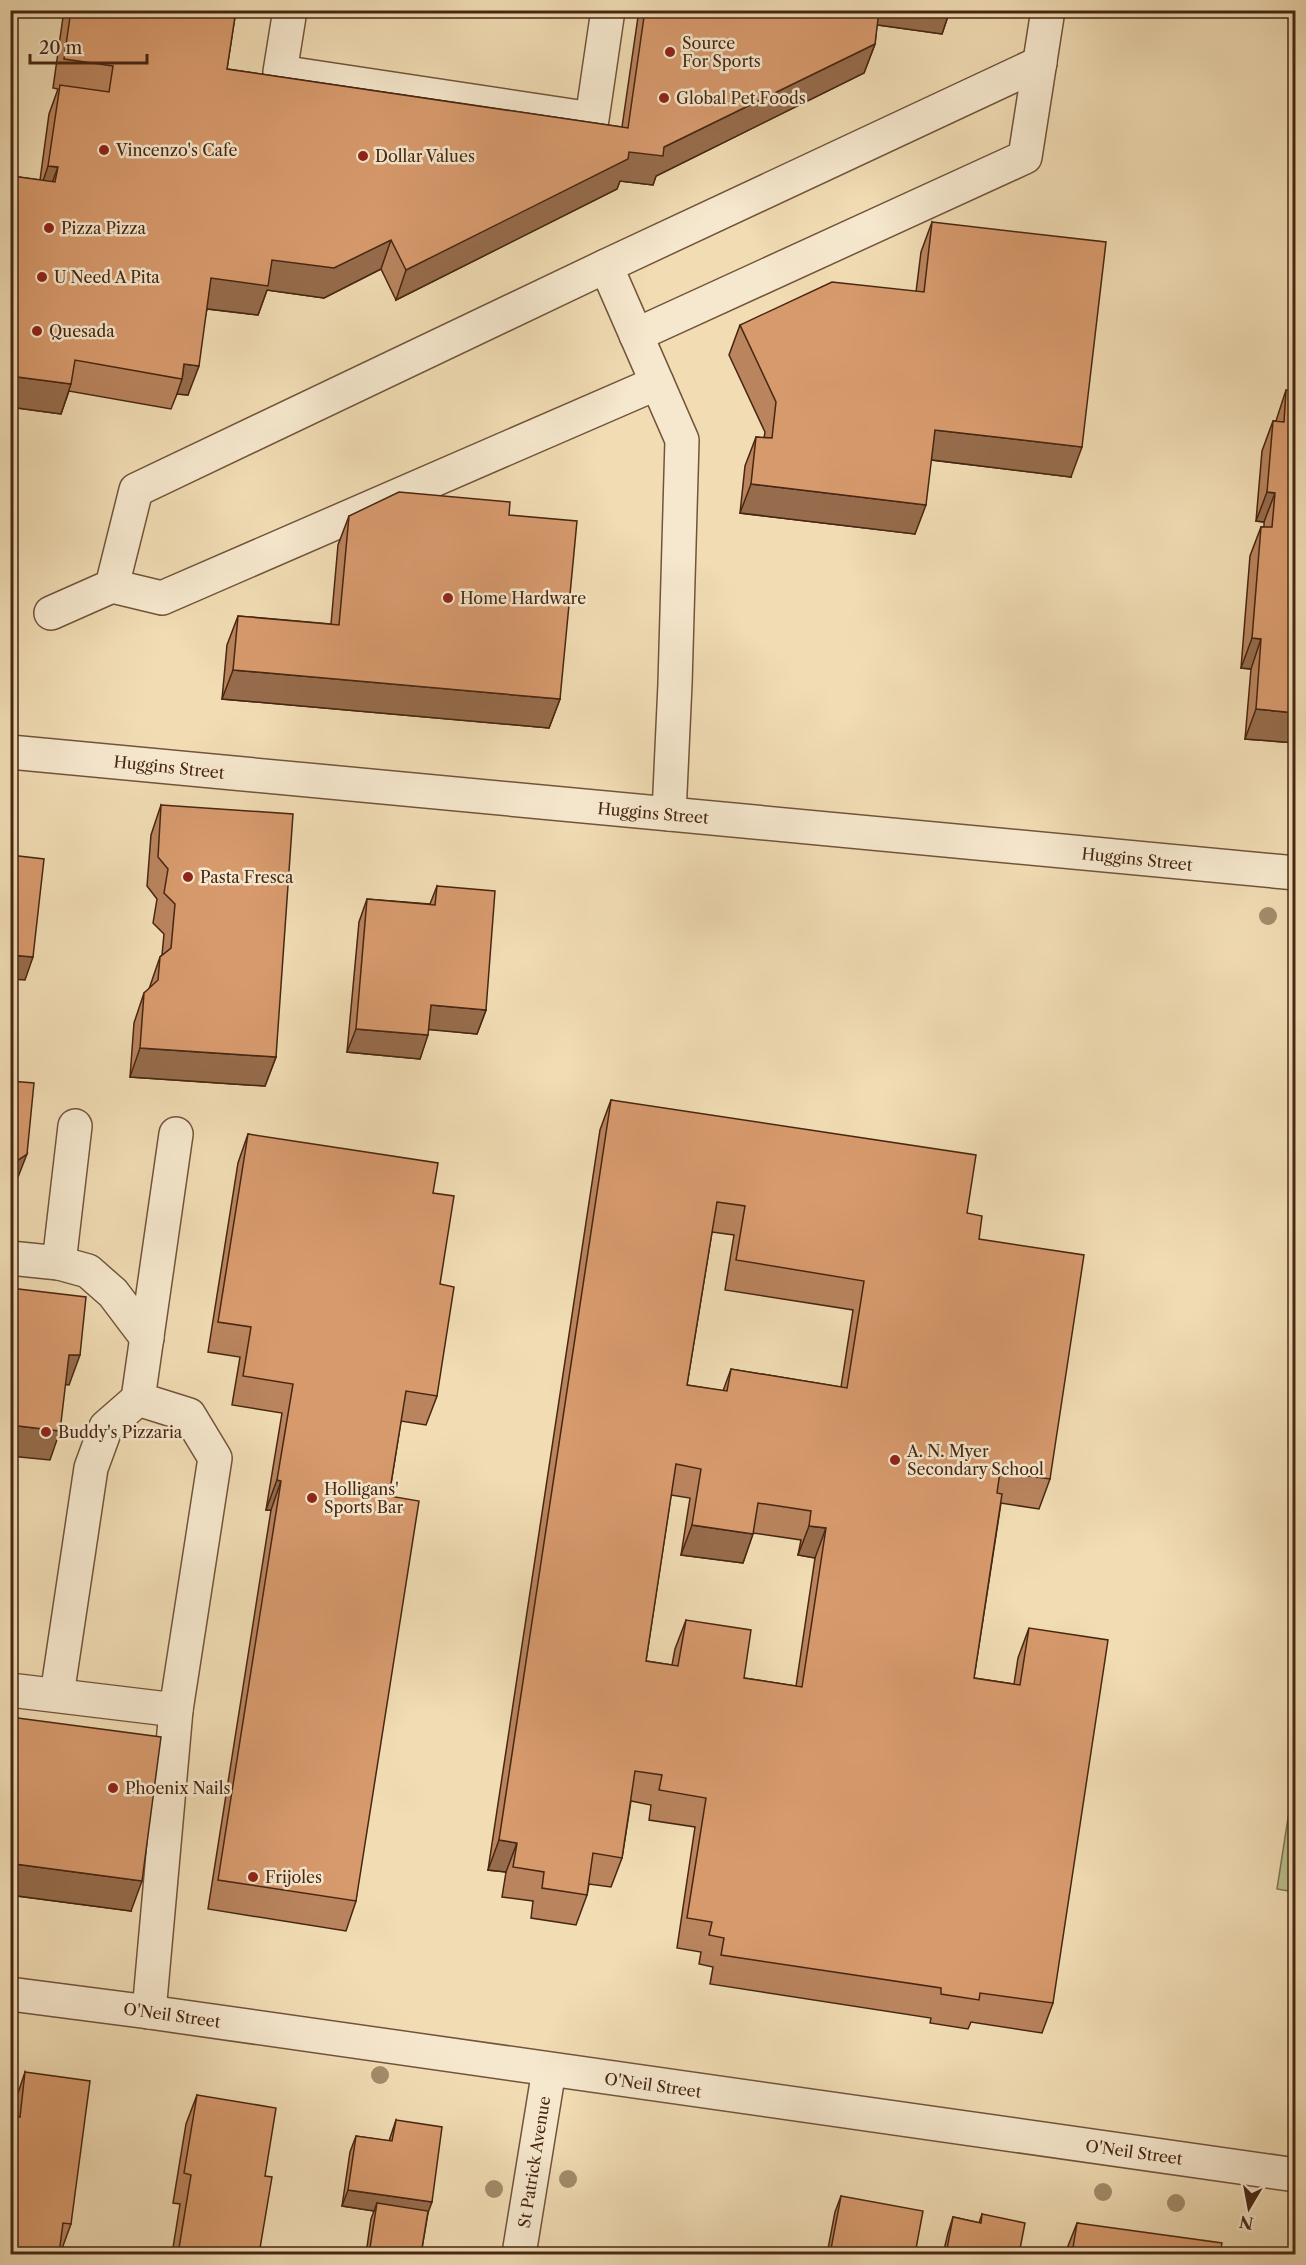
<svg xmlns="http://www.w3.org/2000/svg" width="1306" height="2265" font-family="'Libre Caslon Text',serif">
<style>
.green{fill:#bac08d;stroke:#807350;stroke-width:1.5}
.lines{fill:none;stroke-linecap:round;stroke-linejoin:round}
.minor-casing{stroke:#72543a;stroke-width:36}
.minor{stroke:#f6e8ce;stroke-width:33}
.tree{fill:#a38d6c}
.wall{fill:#b9845e;stroke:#472612;stroke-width:1.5;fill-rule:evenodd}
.shaded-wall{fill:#966c4c;stroke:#472612;stroke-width:1.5}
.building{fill:#d79a6d;stroke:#472612;stroke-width:1.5;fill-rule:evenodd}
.poi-dot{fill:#8f2418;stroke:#f6e8ce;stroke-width:2}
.labels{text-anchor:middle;stroke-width:5;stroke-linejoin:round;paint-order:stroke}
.poi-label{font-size:16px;fill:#472612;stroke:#f6e8ce;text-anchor:start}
.street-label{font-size:16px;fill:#472612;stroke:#f6e8ce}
</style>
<rect width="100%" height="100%" fill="#f1dcb4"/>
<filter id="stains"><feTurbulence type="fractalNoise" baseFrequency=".00333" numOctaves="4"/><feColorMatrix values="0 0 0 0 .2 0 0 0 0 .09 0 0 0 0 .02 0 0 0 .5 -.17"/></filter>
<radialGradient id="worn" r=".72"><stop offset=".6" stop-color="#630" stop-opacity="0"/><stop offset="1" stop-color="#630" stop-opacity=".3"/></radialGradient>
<!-- green -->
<path class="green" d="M 1295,1773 L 1296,1895 L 1295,1895 L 1294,1892 L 1277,1889 Z"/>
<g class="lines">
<defs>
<g id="minor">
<path d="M 290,10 L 280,72 L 592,119 L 608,10"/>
<path d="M 606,266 L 682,440 L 675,684 L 669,814"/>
<path d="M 636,335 L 1025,157 L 1048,10"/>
<path d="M 112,586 L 162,598 L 657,383"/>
<path d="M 51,613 L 112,586 L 136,490 L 606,266 L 1040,63"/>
<path d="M 10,752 L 1296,873"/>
<path d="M 10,1258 L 59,1263 L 75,1126"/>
<path d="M 59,1263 L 88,1271 L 113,1293 L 147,1338"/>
<path d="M 10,1690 L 176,1710"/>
<path d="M 57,1695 L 91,1468 L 106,1427 L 138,1399"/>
<path d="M 10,1994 L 149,2012 L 1296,2175"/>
<path d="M 149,2012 L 176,1710 L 215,1458 L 189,1415 L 138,1399 L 176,1134"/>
<path d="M 519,2254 L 549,2070"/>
</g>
</defs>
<!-- minor casing -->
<use href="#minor" class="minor-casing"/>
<!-- minor -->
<use href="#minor" class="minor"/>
</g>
<!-- trees -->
<g class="tree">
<circle cx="1268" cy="916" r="9"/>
<circle cx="380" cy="2075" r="9"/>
<circle cx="568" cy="2179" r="9"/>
<circle cx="494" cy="2189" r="9"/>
<circle cx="1103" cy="2192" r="9"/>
<circle cx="1176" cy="2203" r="9"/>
</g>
<!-- wall -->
<g class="wall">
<path d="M 64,10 L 236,10 L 227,69 L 622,127 L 639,10 L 950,10 L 942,34 L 877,25 L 875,44 L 864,73 L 656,176 L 653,185 L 620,181 L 617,189 L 396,300 L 381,269 L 324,298 L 267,290 L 258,315 L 207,309 L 188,395 L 177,394 L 171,409 L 69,391 L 61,414 L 10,407 L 10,181 L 12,176 L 40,180 L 49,114 L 58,89 L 53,88 Z"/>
<path d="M 932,222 L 1071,477 L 931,460 L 915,534 L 740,513 L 745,466 L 756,437 L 764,438 L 765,432 L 729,355 L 740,325 L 916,292 L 921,252 Z"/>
<path d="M 1286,390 L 1296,743 L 1245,739 L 1251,669 L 1241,668 L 1250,556 L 1261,527 L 1264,527 L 1264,522 L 1256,521 L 1262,451 L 1273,421 L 1276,421 Z"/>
<path d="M 509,515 L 560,699 L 549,728 L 222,699 L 227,645 L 238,616 L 331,624 L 338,545 L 349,516 Z"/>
<path d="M 161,805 L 276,1057 L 265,1086 L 130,1077 L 134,1023 L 144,993 L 149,989 L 160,957 L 162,955 L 164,934 L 153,923 L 157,899 L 147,886 L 151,835 Z"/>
<path d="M 437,886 L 486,1010 L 477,1034 L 429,1029 L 420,1059 L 347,1052 L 359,922 L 367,899 L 430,904 Z"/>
<path d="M 611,1100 L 967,1213 L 979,1239 L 1050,1479 L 1039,1509 L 1001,1503 L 974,1678 L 1014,1684 L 1018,1658 L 1029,1628 L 1053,2003 L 1042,2033 L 971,2022 L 968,2029 L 930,2023 L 931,2018 L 710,1984 L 713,1967 L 699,1964 L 701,1952 L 677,1948 L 695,1827 L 649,1820 L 651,1805 L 631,1801 L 622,1858 L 611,1887 L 589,1884 L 587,1895 L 576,1925 L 531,1918 L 533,1901 L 502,1897 L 506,1872 L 488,1870 L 600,1130 ZM 712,1232 L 734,1235 L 725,1290 L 853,1310 L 841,1387 L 731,1369 L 723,1391 L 687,1385 ZM 671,1495 L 690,1498 L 681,1555 L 743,1563 L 753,1533 L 801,1540 L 798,1555 L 815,1558 L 796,1686 L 744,1678 L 686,1620 L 675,1649 L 672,1665 L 646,1661 Z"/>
<path d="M 248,1134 L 433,1193 L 440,1284 L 437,1396 L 426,1425 L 401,1421 L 389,1496 L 356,1901 L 346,1931 L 208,1909 L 271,1510 L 266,1510 L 282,1413 L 232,1405 L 240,1357 L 208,1352 L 238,1163 Z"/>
<path d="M 10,1717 L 131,1911 L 10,1895 Z"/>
<path d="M 25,2072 L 71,2224 L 60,2254 L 10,2254 L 10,2115 L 13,2115 L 15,2102 Z"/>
<path d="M 197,2095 L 265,2176 L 259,2254 L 172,2254 L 180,2204 L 173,2203 L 186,2124 Z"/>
<path d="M 396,2120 L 428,2213 L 421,2254 L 366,2254 L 371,2219 L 374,2211 L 342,2206 L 350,2152 L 356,2136 L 389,2141 Z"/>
<path d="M 841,2196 L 915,2254 L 827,2254 L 835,2212 Z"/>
<path d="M 982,2214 L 1019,2254 L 943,2254 L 948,2233 L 953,2217 L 979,2223 Z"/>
<path d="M 1077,2223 L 1220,2254 L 1067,2254 L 1068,2246 Z"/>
</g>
<!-- shaded-wall -->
<g class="shaded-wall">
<path d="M 875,10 L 950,10 L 942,34 L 871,24 Z"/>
<path d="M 875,44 L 864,73 L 656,176 L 653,185 L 620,181 L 617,189 L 396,300 L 406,270 L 629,152 L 664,147 Z"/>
<path d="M 48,166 L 58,167 L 47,197 L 38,196 Z"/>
<path d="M 391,240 L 381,269 L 324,298 L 267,290 L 258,315 L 200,308 L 211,278 L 272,260 Z"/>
<path d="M 184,364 L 199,366 L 188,395 L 177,394 L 182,379 Z"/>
<path d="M 10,376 L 71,384 L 61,414 L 10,407 Z"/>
<path d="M 935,430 L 1082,447 L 1071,477 L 924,459 Z"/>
<path d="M 751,484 L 926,505 L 915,534 L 740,513 Z"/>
<path d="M 1267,492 L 1275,493 L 1264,522 L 1256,521 Z"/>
<path d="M 1252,638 L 1261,639 L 1251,669 L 1241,668 Z"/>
<path d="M 233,670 L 560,699 L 549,728 L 222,699 Z"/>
<path d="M 1256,709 L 1296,713 L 1296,743 L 1245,739 Z"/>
<path d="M 10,955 L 33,957 L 25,980 L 10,979 Z"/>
<path d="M 431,1005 L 486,1010 L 477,1034 L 423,1029 Z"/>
<path d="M 356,1029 L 428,1035 L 420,1059 L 347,1052 Z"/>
<path d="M 140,1048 L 276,1057 L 265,1086 L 130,1077 Z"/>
<path d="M 27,1154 L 18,1177 L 10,1183 L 10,1172 L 14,1163 Z"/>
<path d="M 69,1355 L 80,1355 L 69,1385 L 58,1384 Z"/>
<path d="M 10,1425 L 60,1431 L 50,1460 L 10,1456 Z"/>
<path d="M 277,1480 L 281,1481 L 271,1510 L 266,1510 Z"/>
<path d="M 692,1525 L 753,1534 L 743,1563 L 681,1555 Z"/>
<path d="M 809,1526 L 826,1528 L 815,1558 L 798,1555 Z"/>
<path d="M 499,1840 L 517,1843 L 506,1872 L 488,1870 Z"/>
<path d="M 10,1850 L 17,1851 L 10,1870 Z"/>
<path d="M 15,1864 L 142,1881 L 131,1911 L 10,1895 L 10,1878 Z"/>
<path d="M 10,2139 L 15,2139 L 10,2152 Z"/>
<path d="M 348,2190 L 432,2202 L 426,2218 L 377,2203 L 374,2211 L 342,2206 Z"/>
</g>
<!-- building -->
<g class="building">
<path d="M 71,10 L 236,10 L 227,69 L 628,128 L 645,10 L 879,10 L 875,44 L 664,147 L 663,156 L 629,152 L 628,159 L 406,270 L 391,240 L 334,268 L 272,260 L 268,286 L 211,278 L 199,366 L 184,364 L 182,379 L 75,360 L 71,384 L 10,376 L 10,188 L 12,176 L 55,182 L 58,167 L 48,166 L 60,85 L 109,92 L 113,66 L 64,59 Z"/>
<path d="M 932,222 L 1106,242 L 1082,447 L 935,430 L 926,505 L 751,484 L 756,437 L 772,438 L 776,402 L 740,325 L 832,282 L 924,292 Z"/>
<path d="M 1286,390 L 1296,391 L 1296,713 L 1256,709 L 1261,639 L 1252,638 L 1261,527 L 1272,527 L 1275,493 L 1267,492 L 1273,421 L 1284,422 Z"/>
<path d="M 399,492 L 510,502 L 509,515 L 577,521 L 560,699 L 233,670 L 238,616 L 339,625 L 349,516 Z"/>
<path d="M 161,805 L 293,814 L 276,1057 L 140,1048 L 144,993 L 158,980 L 160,957 L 171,948 L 175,904 L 164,893 L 168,869 L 158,857 Z"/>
<path d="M 10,855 L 44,859 L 33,957 L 10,955 Z"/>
<path d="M 437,886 L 495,891 L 486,1010 L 431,1005 L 428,1035 L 356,1029 L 367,899 L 435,905 Z"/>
<path d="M 10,1081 L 34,1083 L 27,1154 L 14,1163 L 13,1173 L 10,1172 Z"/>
<path d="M 611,1100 L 976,1155 L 967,1213 L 982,1216 L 979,1239 L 1084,1255 L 1050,1479 L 1000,1472 L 997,1493 L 1002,1494 L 974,1678 L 1020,1685 L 1029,1628 L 1108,1640 L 1053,2003 L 980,1993 L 979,2000 L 941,1994 L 941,1988 L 721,1955 L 724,1938 L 709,1935 L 712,1922 L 687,1918 L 706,1798 L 659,1790 L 662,1775 L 635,1771 L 622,1858 L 593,1853 L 587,1895 L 542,1888 L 544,1872 L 513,1867 L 517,1843 L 499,1840 ZM 717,1202 L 745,1206 L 736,1260 L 864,1281 L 847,1388 L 731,1369 L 727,1391 L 687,1385 ZM 676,1464 L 701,1469 L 692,1525 L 753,1534 L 758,1503 L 811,1511 L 809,1526 L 826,1528 L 802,1687 L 744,1678 L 751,1630 L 686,1620 L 678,1666 L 646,1661 Z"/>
<path d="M 248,1134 L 438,1163 L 433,1193 L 454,1196 L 440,1284 L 454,1287 L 437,1396 L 406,1391 L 389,1496 L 419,1501 L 356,1901 L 218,1880 L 281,1481 L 277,1480 L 293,1384 L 243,1376 L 251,1327 L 218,1322 Z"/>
<path d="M 10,1288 L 86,1297 L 80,1355 L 69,1355 L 60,1431 L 10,1425 Z"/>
<path d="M 10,1717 L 161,1737 L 142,1881 L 15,1864 L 17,1851 L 10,1850 Z"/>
<path d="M 25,2072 L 90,2081 L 71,2224 L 63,2223 L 59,2254 L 10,2254 L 10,2150 L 14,2150 L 15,2139 L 10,2139 L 10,2115 L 20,2117 Z"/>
<path d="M 197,2095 L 276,2108 L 265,2176 L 272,2177 L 259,2254 L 178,2254 L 191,2175 L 184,2173 Z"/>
<path d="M 396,2120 L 442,2127 L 432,2202 L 348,2190 L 356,2136 L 392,2141 Z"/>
<path d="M 841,2196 L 923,2211 L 915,2254 L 830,2254 Z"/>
<path d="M 377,2203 L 428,2211 L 421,2254 L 369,2254 Z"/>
<path d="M 982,2214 L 1025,2223 L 1019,2254 L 946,2254 L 953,2217 L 981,2223 Z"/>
<path d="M 1077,2223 L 1222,2243 L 1220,2254 L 1072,2254 Z"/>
</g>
<!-- markers -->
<g class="poi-dot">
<circle cx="670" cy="52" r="6"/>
<circle cx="664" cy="98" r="6"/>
<circle cx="104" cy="150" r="6"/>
<circle cx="363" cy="156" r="6"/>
<circle cx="49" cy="228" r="6"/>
<circle cx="42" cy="277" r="6"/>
<circle cx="37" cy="331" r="6"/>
<circle cx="448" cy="598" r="6"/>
<circle cx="188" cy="877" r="6"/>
<circle cx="46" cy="1432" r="6"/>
<circle cx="895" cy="1460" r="6"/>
<circle cx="312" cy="1498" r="6"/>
<circle cx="113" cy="1788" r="6"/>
<circle cx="253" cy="1877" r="6"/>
</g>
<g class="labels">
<!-- poi labels -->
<g class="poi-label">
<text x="682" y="49">Source<tspan x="682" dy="18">For Sports</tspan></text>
<text x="676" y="104">Global Pet Foods</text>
<text x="116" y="156">Vincenzo's Cafe</text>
<text x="375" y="162">Dollar Values</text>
<text x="61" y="234">Pizza Pizza</text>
<text x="54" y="283">U Need A Pita</text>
<text x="49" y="337">Quesada</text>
<text x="460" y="604">Home Hardware</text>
<text x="200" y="883">Pasta Fresca</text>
<text x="58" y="1438">Buddy's Pizzaria</text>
<text x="907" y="1457">A. N. Myer<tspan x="907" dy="18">Secondary School</tspan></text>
<text x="324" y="1495">Holligans'<tspan x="324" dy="18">Sports Bar</tspan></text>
<text x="125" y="1794">Phoenix Nails</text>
<text x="265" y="1883">Frijoles</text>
</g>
<!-- street labels -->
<g class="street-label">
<text transform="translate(169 767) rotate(6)" y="6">Huggins Street</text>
<text transform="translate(653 813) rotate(5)" y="6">Huggins Street</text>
<text transform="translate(1137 859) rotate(6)" y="6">Huggins Street</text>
<text transform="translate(172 2015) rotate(8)" y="6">O'Neil Street</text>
<text transform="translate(653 2085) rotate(8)" y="6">O'Neil Street</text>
<text transform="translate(1134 2152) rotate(8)" y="6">O'Neil Street</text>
<text transform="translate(534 2162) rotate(-81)" y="6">St Patrick Avenue</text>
</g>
</g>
<!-- margin -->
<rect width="1306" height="2265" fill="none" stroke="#f1dcb4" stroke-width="36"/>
<rect x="12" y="12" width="1282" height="2241" fill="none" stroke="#472612" stroke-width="3"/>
<rect x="18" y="18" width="1270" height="2229" fill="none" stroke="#472612" stroke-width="1.5"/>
<!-- north arrow -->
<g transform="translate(1249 2208) rotate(190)" stroke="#f6e8ce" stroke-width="4.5" paint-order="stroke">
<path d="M0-4.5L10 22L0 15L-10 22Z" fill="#472612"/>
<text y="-9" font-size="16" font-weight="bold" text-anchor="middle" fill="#472612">N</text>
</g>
<!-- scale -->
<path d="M30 54v9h117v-9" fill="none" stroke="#472612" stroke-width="3"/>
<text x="39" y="54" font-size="18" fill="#472612" stroke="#f6e8ce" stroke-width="4.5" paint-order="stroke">20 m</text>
<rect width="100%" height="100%" filter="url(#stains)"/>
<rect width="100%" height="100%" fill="url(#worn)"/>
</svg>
